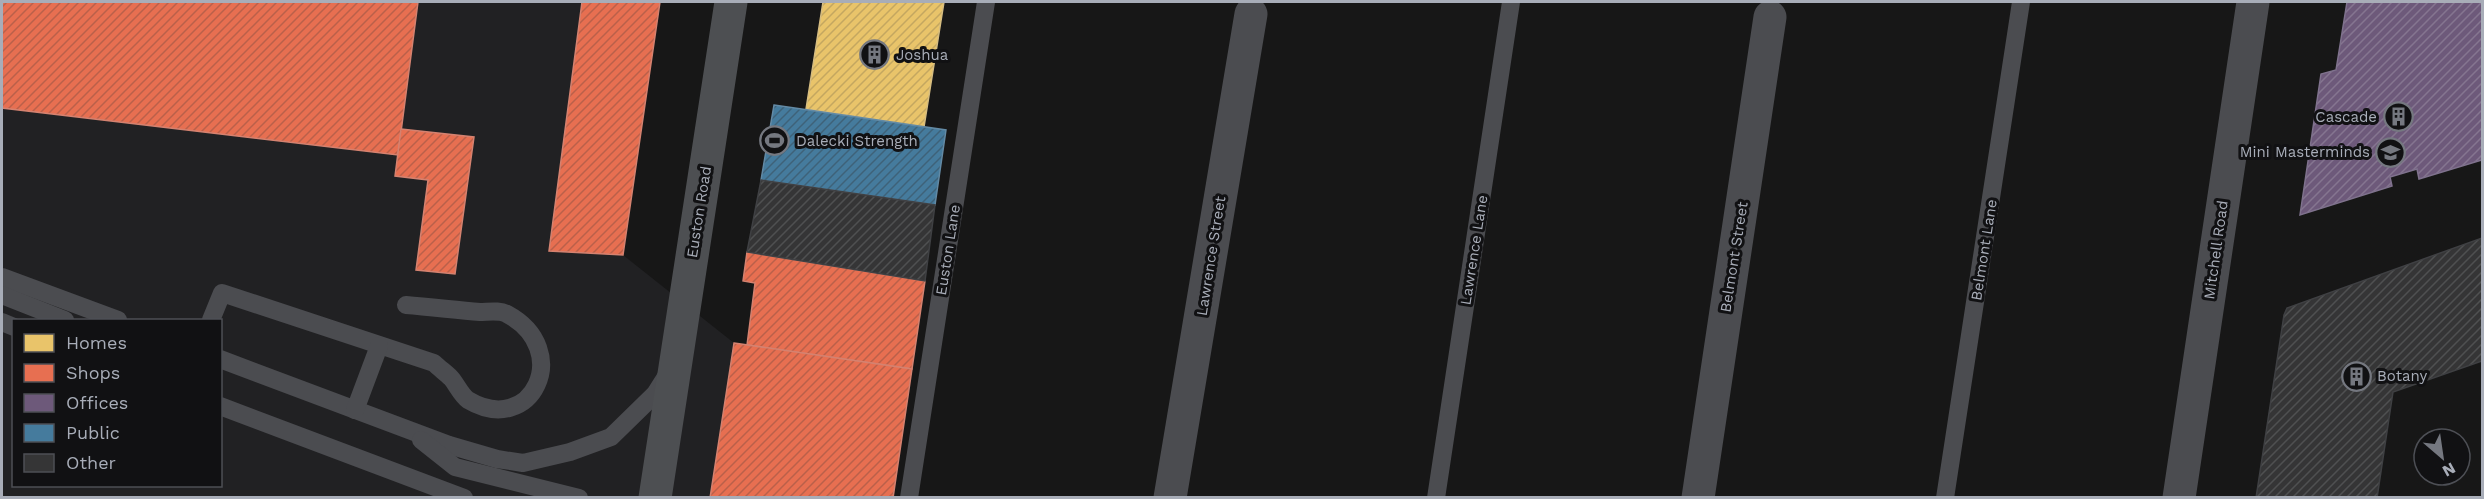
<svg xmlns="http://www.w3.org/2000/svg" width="2484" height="499" font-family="'Work Sans',sans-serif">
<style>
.built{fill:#212123;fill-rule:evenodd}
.homes{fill:url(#homes-hatch);stroke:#d6bd81;stroke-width:1.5}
.shops{fill:url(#shops-hatch);stroke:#d48270;stroke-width:1.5}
.offices{fill:url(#offices-hatch);stroke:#7f728d;stroke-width:1.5}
.public{fill:url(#public-hatch);stroke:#638aa5;stroke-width:1.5}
.building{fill:url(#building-hatch);stroke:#3f4043;stroke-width:1.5}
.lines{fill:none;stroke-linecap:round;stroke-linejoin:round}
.service{stroke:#4b4c50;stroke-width:18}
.minor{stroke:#4b4c50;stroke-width:33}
.tertiary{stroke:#4b4c50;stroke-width:33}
.primary{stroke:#4d4f52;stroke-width:33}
.labels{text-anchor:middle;stroke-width:6;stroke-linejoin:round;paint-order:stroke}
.poi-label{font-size:15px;fill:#a8adb8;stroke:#111113;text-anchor:start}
.street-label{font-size:15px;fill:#a8adb8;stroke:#111113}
</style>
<defs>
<pattern id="homes-hatch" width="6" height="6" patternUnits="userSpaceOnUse" patternTransform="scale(1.5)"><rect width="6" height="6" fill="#e9c46a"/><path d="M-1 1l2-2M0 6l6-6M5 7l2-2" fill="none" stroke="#c4a760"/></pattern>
<pattern id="shops-hatch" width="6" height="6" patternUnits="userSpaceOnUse" patternTransform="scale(1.5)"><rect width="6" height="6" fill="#e76f51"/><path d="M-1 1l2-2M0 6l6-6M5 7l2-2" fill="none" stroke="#ba604a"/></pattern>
<pattern id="offices-hatch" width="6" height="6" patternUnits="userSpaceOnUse" patternTransform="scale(1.5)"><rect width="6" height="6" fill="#6d597a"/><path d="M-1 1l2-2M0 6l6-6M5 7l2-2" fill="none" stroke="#857590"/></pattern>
<pattern id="public-hatch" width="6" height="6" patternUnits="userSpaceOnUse" patternTransform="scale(1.5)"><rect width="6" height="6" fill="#457b9d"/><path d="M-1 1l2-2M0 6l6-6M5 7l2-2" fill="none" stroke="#3e6279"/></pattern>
<pattern id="building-hatch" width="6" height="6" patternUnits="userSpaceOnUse" patternTransform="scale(1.5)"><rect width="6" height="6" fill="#353536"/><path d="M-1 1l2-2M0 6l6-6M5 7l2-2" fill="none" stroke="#4f5051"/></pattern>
</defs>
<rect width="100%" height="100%" fill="#171717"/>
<!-- built -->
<path class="built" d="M 2,2 L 660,2 L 623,255 L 734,343 L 912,369 L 893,497 L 2,497 ZM 14,320 L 220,320 L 220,486 L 14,486 Z"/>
<!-- homes -->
<path class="homes" d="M 823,2 L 944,2 L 924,127 L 806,109 Z"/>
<!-- shops -->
<g class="shops">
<path d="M 2,2 L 418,2 L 398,155 L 2,108 Z"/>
<path d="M 582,2 L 660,2 L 623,255 L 549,251 Z"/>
<path d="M 401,129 L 474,137 L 455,274 L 416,270 L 428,180 L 395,176 Z"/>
<path d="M 747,252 L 925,281 L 912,369 L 747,345 L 755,283 L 743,281 Z"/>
<path d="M 734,343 L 912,369 L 893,498 L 710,498 Z"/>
</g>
<!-- offices -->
<path class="offices" d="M 2347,2 L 2482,2 L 2482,160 L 2419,179 L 2417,169 L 2390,177 L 2392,186 L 2300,215 L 2321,74 L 2336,70 Z"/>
<!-- public -->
<path class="public" d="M 774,105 L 946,130 L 935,205 L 761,180 Z"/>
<!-- building -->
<g class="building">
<path d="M 761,180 L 935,205 L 925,281 L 747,252 Z"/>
<path d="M 2482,238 L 2482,361 L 2393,392 L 2377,498 L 2256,498 L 2284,315 L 2287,308 Z"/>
</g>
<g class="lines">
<!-- service -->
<g class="service">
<path d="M 2,277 L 118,320"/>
<path d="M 2,295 L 65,320"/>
<path d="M 211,320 L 222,293 L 434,363 C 439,368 446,373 451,378 C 457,385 461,395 468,400 C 532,438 574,350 507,314 C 500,310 488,312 480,312 C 456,310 431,307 406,305"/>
<path d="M 2,322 L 14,327"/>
<path d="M 220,359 L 449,445 L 497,459 L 523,463 L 570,452 L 611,437 L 655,394 L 667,375"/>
<path d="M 220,406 L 464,498"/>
<path d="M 355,410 L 379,346"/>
<path d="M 421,440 L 455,467 L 579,498"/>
<path d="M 909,498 L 986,2"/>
<path d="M 1436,498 L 1511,2"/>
<path d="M 1945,498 L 2021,2"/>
</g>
<!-- minor -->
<g class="minor">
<path d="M 1170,498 L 1251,14"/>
<path d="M 1698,498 L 1770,17"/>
</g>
<!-- tertiary -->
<path class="tertiary" d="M 2179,498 L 2253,2"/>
<!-- primary -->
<path class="primary" d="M 655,498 L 731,2"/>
</g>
<!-- icons -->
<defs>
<symbol id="building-ring" viewBox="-11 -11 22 22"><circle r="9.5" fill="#111113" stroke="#757880" stroke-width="1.5"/><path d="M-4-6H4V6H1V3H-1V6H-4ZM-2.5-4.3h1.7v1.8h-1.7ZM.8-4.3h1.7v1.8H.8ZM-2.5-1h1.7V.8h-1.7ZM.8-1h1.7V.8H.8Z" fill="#757880"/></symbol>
<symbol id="stadium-ring" viewBox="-11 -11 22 22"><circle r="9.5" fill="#111113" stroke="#757880" stroke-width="1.5"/><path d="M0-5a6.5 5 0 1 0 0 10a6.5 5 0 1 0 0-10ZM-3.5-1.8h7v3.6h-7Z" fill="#757880"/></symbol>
<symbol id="school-ring" viewBox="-11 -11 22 22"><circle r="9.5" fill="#111113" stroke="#757880" stroke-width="1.5"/><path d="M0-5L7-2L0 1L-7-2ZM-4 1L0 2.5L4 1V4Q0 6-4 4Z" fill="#757880"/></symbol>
</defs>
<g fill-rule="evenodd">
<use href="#building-ring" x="858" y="38" width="33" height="33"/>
<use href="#building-ring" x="2382" y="100" width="33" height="33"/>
<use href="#stadium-ring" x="758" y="124" width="33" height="33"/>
<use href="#school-ring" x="2374" y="136" width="33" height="33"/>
<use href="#building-ring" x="2340" y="360" width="33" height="33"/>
</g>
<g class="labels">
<!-- poi labels -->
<g class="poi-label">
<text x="896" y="60">Joshua</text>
<text x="2377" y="122" text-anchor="end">Cascade</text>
<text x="796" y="146">Dalecki Strength</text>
<text x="2370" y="157" text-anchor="end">Mini Masterminds</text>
<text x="2377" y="381">Botany</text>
</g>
<!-- street labels -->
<g class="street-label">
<text transform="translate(699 212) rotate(-81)" y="5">Euston Road</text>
<text transform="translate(948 250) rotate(-81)" y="5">Euston Lane</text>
<text transform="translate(1474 250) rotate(-81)" y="5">Lawrence Lane</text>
<text transform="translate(1984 250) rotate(-81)" y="5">Belmont Lane</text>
<text transform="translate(2216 250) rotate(-82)" y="5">Mitchell Road</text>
<text transform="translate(1211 256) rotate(-81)" y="5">Lawrence Street</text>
<text transform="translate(1734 257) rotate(-81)" y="5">Belmont Street</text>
</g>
</g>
<!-- border -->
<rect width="2484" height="499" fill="none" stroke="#a8adb8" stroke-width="6"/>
<!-- legend -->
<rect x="12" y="319" width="210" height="168" fill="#111113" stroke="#4d4f55" stroke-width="1.5"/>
<rect x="24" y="334" width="30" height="18" fill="#e9c46a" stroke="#4d4f55" stroke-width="1.5"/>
<text x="66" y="349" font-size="18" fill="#a8adb8">Homes</text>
<rect x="24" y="364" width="30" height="18" fill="#e76f51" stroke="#4d4f55" stroke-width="1.5"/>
<text x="66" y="379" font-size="18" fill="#a8adb8">Shops</text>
<rect x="24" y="394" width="30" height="18" fill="#6d597a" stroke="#4d4f55" stroke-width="1.5"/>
<text x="66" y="409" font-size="18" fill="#a8adb8">Offices</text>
<rect x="24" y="424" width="30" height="18" fill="#457b9d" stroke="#4d4f55" stroke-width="1.5"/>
<text x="66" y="439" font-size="18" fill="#a8adb8">Public</text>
<rect x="24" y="454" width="30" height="18" fill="#353536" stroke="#4d4f55" stroke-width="1.5"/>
<text x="66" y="469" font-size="18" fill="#a8adb8">Other</text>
<!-- north arrow -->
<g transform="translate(2442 457) rotate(151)"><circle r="28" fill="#111113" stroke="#4d4f55" stroke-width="1.5"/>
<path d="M0-4.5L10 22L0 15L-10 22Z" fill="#757880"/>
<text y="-9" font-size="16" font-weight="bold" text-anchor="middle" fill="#a8adb8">N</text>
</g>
</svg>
